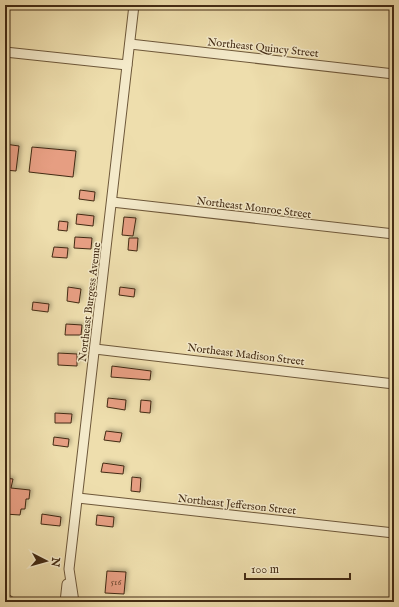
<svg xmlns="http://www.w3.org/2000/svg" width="399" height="607" font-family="'IM FELL English',serif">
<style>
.building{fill:#e69e82;stroke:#432b14;filter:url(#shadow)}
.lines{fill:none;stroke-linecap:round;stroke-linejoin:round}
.minor-casing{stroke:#6e583a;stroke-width:11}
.minor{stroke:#f4eaca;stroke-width:9}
.labels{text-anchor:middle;stroke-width:3;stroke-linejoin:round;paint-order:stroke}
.number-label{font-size:9px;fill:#6c4830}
.street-label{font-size:11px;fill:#432b14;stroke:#f4eaca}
</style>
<defs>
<filter id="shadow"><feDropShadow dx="2" dy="-2" stdDeviation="2" flood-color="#0004"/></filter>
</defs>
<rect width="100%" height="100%" fill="#eedead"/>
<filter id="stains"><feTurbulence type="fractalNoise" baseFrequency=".005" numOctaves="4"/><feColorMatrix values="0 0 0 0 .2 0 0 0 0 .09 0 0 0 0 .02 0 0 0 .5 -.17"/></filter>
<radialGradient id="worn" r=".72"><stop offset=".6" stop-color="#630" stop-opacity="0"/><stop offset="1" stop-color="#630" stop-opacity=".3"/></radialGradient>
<!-- building -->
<g class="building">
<path d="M 5,144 L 19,146 L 16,171 L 5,170 Z"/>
<path d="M 32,147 L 76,151 L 73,177 L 29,172 Z"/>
<path d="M 80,190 L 95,192 L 94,201 L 79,199 Z"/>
<path d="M 77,214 L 94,216 L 93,226 L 76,224 Z"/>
<path d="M 124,217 L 136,218 L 133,236 L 122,235 Z"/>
<path d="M 59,221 L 68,222 L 67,231 L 58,230 Z"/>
<path d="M 75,237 L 92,238 L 91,249 L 74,248 Z"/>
<path d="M 129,238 L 138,238 L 137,251 L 128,250 Z"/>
<path d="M 54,247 L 68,248 L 67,258 L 52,257 Z"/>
<path d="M 68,287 L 81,289 L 79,303 L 67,301 Z"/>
<path d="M 120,287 L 135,289 L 134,297 L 119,295 Z"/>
<path d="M 33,302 L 49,304 L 48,312 L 32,310 Z"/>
<path d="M 66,324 L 82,325 L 81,335 L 65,335 Z"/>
<path d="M 58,353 L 77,354 L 77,366 L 58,365 Z"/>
<path d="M 112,366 L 151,371 L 150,380 L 111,377 Z"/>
<path d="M 108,398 L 126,400 L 125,410 L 107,407 Z"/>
<path d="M 141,400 L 151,401 L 150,413 L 140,412 Z"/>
<path d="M 55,413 L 72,414 L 71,423 L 55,423 Z"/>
<path d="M 106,431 L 122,433 L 120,442 L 104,440 Z"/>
<path d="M 54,437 L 69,439 L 68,447 L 53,445 Z"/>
<path d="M 103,463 L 124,466 L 123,474 L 101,472 Z"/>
<path d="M 132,477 L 141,478 L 140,492 L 131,491 Z"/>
<path d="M 5,478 L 13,479 L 11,488 L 30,490 L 29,499 L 26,499 L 25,509 L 21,509 L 20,515 L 5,514 Z"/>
<path d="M 42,514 L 61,517 L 60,526 L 41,524 Z"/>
<path d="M 97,515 L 114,517 L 113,527 L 96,525 Z"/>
<path d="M 107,571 L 126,572 L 124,594 L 105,593 Z"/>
</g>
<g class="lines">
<defs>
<g id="minor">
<path d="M 130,44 L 394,74"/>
<path d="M 5,52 L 127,65"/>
<path d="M 112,202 L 394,234"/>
<path d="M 95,349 L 394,384"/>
<path d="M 78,498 L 394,533"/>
<path d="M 5,598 L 11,602"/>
<path d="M 65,602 L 67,584"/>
<path d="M 74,602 L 69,569 L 134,5"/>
</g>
</defs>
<!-- minor casing -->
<use href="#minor" class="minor-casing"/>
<!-- minor -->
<use href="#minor" class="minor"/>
</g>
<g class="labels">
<!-- number labels -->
<g class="number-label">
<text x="116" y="585">516</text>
</g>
<!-- street labels -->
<g class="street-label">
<text transform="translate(263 47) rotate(6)" y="4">Northeast Quincy Street</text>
<text transform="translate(254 207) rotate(7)" y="4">Northeast Monroe Street</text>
<text transform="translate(89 302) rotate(-83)" y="4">Northeast Burgess Avenue</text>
<text transform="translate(246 354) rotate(7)" y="4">Northeast Madison Street</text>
<text transform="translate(237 504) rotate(6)" y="4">Northeast Jefferson Street</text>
</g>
</g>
<!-- margin -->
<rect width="399" height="607" fill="none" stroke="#eedead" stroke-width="20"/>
<rect x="6" y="6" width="387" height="595" fill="none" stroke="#432b14" stroke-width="2"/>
<rect x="10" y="10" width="379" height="587" fill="none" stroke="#432b14"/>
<!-- north arrow -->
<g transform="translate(46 561) rotate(96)" stroke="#f4eaca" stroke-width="3" paint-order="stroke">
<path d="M0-3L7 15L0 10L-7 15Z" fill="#432b14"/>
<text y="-6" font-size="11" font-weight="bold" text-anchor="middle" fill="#432b14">N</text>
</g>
<!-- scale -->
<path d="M245 573v6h105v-6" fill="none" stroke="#432b14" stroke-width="2"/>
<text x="251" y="573" font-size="12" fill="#432b14" stroke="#f4eaca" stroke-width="3" paint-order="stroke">100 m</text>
<rect width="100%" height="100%" filter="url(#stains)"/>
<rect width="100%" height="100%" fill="url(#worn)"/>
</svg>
